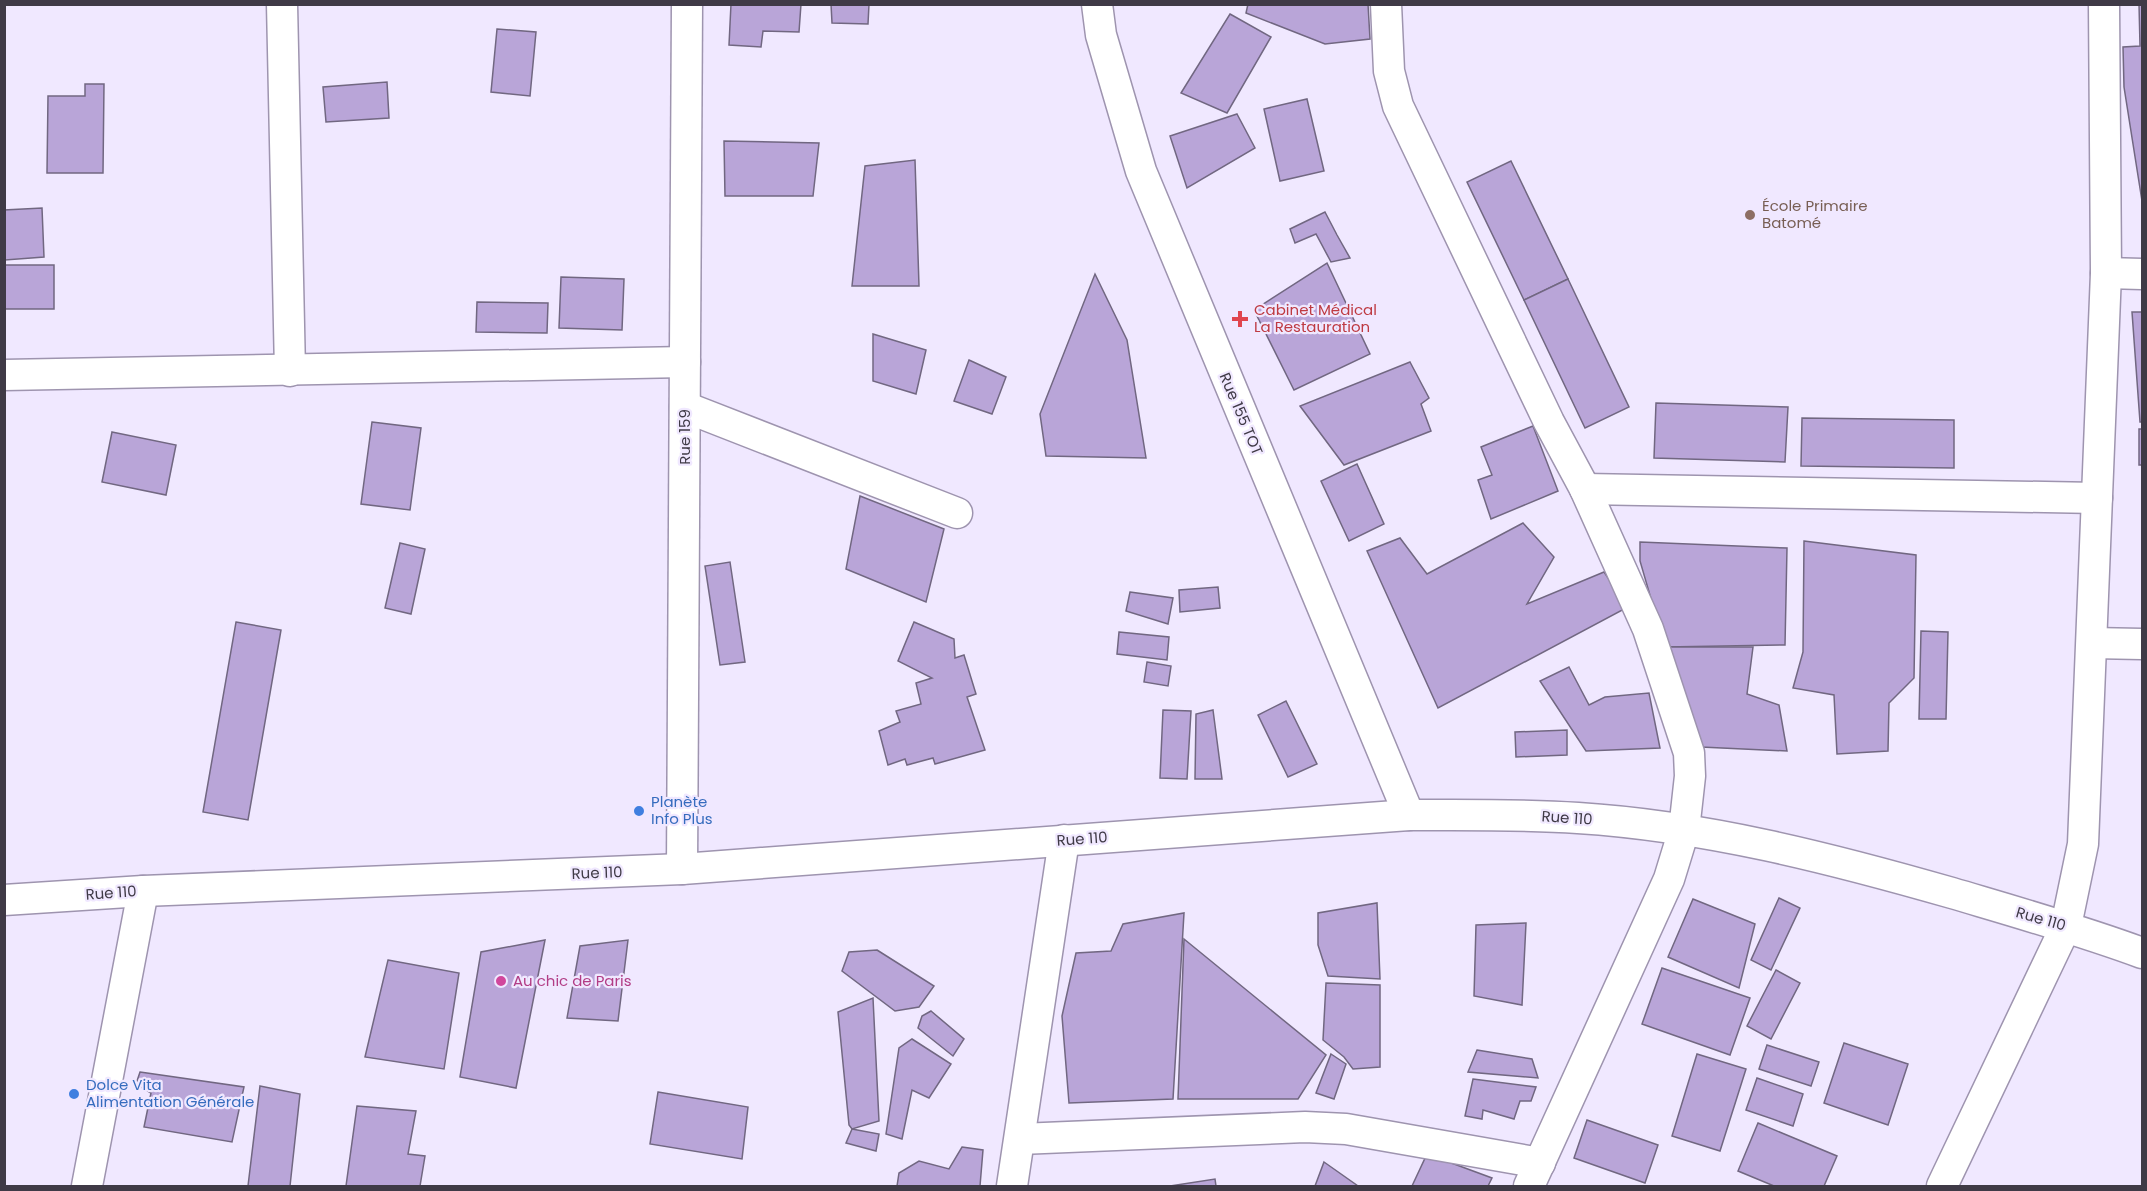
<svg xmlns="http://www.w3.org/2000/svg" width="2147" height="1191" font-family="Poppins,sans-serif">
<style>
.building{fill:#b9a5d8;stroke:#716781;stroke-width:1.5}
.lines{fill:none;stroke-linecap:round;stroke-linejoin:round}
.street-casing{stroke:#9e94af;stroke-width:33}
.street{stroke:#fff;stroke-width:30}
.education-dot{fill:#8d6e63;stroke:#f0e8ff;stroke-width:2}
.health-dot{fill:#e0444e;stroke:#f0e8ff;stroke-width:2}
.shop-dot{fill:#3f7fe0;stroke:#f0e8ff;stroke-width:2}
.hotel-dot{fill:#d1479c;stroke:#f0e8ff;stroke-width:2}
.labels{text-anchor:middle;stroke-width:4.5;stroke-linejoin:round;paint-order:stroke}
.education-label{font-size:15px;fill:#785e54;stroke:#f0e8ff;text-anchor:start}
.health-label{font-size:15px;fill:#be3a42;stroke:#f0e8ff;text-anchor:start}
.street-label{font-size:15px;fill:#3f3a46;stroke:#f0e8ff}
.shop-label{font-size:15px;fill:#366cbe;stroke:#f0e8ff;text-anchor:start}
.hotel-label{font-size:15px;fill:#b23c85;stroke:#f0e8ff;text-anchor:start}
</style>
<rect width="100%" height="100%" fill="#f0e8ff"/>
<!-- building -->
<g class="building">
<path d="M 731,4 L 801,4 L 799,32 L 763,31 L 761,47 L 729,45 Z"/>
<path d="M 831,4 L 869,4 L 868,24 L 832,23 Z"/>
<path d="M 1248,4 L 1368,4 L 1370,39 L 1325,44 L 1246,13 Z"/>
<path d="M 2139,4 L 2142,4 L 2142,201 L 2124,87 L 2123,47 L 2140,46 Z"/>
<path d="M 1230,14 L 1271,37 L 1227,113 L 1181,93 Z"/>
<path d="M 497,29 L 536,32 L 530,96 L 491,92 Z"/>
<path d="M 387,82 L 389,118 L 326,122 L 323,87 Z"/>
<path d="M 85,84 L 104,84 L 103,173 L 47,173 L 48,96 L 85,96 Z"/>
<path d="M 1307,99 L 1324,171 L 1280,181 L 1264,109 Z"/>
<path d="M 1237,114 L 1255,148 L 1187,188 L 1170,136 Z"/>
<path d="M 724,141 L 819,143 L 813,196 L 725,196 Z"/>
<path d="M 915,160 L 919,286 L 852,286 L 865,166 Z"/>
<path d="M 1511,161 L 1568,279 L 1524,300 L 1467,182 Z"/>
<path d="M 42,208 L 44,257 L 5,260 L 4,210 Z"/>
<path d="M 1325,212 L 1337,235 L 1350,258 L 1331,262 L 1316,234 L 1295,243 L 1290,229 Z"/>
<path d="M 1327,263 L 1370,354 L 1294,390 L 1254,310 Z"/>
<rect x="4" y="265" width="50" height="44"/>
<path d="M 1095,274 L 1127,340 L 1146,458 L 1046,456 L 1040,414 Z"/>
<path d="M 561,277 L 624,279 L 622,330 L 559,328 Z"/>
<path d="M 1568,279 L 1629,407 L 1585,428 L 1524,300 Z"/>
<path d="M 477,302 L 548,303 L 547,333 L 476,332 Z"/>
<path d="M 2132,312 L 2142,312 L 2142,422 L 2140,422 Z"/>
<path d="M 873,334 L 926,350 L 916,394 L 873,381 Z"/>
<path d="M 969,360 L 1006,377 L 992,414 L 954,401 Z"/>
<path d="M 1410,362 L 1429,398 L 1421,404 L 1431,431 L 1344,465 L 1300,406 Z"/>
<path d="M 1656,403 L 1788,407 L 1785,462 L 1654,458 Z"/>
<path d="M 1802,418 L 1954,420 L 1954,468 L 1801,466 Z"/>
<path d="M 372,422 L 421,428 L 410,510 L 361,504 Z"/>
<path d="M 1533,426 L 1558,491 L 1491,519 L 1478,480 L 1492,475 L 1481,447 Z"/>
<rect x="2139" y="429" width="3" height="36"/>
<path d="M 112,432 L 176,445 L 166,495 L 102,482 Z"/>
<path d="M 1357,464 L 1384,524 L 1349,541 L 1321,481 Z"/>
<path d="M 860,496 L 944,529 L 926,602 L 846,569 Z"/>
<path d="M 1523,523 L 1554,557 L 1527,604 L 1604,572 L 1628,607 L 1438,708 L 1367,551 L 1400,538 L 1427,574 Z"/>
<path d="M 1804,541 L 1916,555 L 1914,678 L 1889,703 L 1888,751 L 1837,754 L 1834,695 L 1793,688 L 1803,652 Z"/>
<path d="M 1640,542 L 1787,548 L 1785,645 L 1665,647 L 1640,561 Z"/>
<path d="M 400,543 L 425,549 L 411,614 L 385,608 Z"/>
<path d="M 730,562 L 745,662 L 720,665 L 705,566 Z"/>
<path d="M 1218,587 L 1220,608 L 1180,612 L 1179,590 Z"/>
<path d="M 1130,592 L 1173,598 L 1168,624 L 1126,611 Z"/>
<path d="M 236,622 L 281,630 L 248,820 L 203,812 Z"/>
<path d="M 914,622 L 954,639 L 955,658 L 964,655 L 976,694 L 967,697 L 985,750 L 935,764 L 933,758 L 907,765 L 905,759 L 888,765 L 879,731 L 900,722 L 896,711 L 921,704 L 916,683 L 932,678 L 898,661 Z"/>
<path d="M 1921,631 L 1948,632 L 1946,719 L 1919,719 Z"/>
<path d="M 1119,632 L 1169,637 L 1167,660 L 1117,654 Z"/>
<path d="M 1665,647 L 1753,647 L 1747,694 L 1779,705 L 1787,751 L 1701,747 Z"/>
<path d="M 1147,662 L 1171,666 L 1168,686 L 1144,682 Z"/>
<path d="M 1569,667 L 1589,705 L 1605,697 L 1649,693 L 1660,748 L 1586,751 L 1540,681 Z"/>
<path d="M 1286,701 L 1317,764 L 1288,777 L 1258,715 Z"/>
<path d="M 1163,710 L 1191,711 L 1187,779 L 1160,778 Z"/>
<path d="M 1213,710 L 1222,779 L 1195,779 L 1196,714 Z"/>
<path d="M 1567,730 L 1567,755 L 1516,757 L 1515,732 Z"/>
<path d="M 1779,898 L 1800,908 L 1771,970 L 1751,960 Z"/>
<path d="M 1693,899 L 1755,924 L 1739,988 L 1668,957 Z"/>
<path d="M 1377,903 L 1380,979 L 1328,976 L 1318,945 L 1318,913 Z"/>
<path d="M 1184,913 L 1173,1099 L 1069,1103 L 1062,1016 L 1076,953 L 1111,951 L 1123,924 Z"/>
<path d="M 1526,923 L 1522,1005 L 1474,996 L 1476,925 Z"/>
<path d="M 1184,939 L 1326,1055 L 1298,1099 L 1178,1099 Z"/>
<path d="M 545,940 L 516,1088 L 460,1077 L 481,952 Z"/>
<path d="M 628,940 L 618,1021 L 567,1018 L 580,946 Z"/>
<path d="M 877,950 L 934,986 L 919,1007 L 895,1011 L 842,971 L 849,952 Z"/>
<path d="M 388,960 L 459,973 L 444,1069 L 365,1057 Z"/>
<path d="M 1662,968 L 1750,998 L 1730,1055 L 1642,1024 Z"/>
<path d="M 1776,970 L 1800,983 L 1771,1039 L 1747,1026 Z"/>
<path d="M 1326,983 L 1380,985 L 1380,1067 L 1353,1069 L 1344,1057 L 1323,1040 Z"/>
<path d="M 873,998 L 879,1121 L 852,1129 L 849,1125 L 838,1012 Z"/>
<path d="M 931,1011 L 964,1039 L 953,1056 L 918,1028 L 922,1016 Z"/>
<path d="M 912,1039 L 951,1064 L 929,1098 L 912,1090 L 902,1139 L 886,1134 L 899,1048 Z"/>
<path d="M 1844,1043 L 1908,1064 L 1888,1125 L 1824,1103 Z"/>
<path d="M 1767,1045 L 1819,1062 L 1811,1086 L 1759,1069 Z"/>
<path d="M 1477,1050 L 1532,1059 L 1538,1078 L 1468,1072 Z"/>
<path d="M 1331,1054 L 1346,1064 L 1334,1099 L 1316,1093 Z"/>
<path d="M 1697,1054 L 1746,1069 L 1720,1151 L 1672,1136 Z"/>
<path d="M 140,1072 L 244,1087 L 232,1142 L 144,1127 L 151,1093 L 136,1084 Z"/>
<path d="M 1757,1078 L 1803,1094 L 1793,1126 L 1746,1110 Z"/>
<path d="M 1473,1079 L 1536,1087 L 1531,1101 L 1520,1101 L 1514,1119 L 1483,1110 L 1482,1119 L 1465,1116 Z"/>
<path d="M 260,1086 L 300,1094 L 290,1186 L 248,1186 Z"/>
<path d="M 658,1092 L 748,1107 L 742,1159 L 650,1144 Z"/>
<path d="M 357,1106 L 416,1111 L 408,1154 L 425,1156 L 420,1186 L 346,1186 Z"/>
<path d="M 1587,1120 L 1658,1145 L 1645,1183 L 1574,1158 Z"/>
<path d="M 1758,1123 L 1837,1156 L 1824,1186 L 1774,1186 L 1738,1171 Z"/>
<path d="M 852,1129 L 879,1134 L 876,1151 L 846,1143 Z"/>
<path d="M 962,1147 L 983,1150 L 980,1186 L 897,1186 L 899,1173 L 919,1161 L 949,1169 Z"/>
<path d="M 1427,1154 L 1492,1178 L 1488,1186 L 1412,1186 Z"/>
<path d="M 1324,1162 L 1358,1186 L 1315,1186 Z"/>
<path d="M 1215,1179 L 1216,1186 L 1170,1186 Z"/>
</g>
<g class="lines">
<defs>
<g id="street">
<path d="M 282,4 L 290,371"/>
<path d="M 1097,4 L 1101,35 L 1141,171 L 1409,815"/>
<path d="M 1386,4 L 1389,71 L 1398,106 L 1549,422 L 1585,489 L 1648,629 L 1689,753 L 1690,776 L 1684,830 L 1669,879 L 1529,1186"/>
<path d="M 2106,273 L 2142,274"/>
<path d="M 4,375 L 685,362"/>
<path d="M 685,407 L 957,513"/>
<path d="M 1585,489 L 2097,498"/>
<path d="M 2092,643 L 2142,644"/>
<path d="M 682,869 L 687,4"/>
<path d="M 4,900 L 143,891 L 682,869 L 1409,815 C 1466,815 1522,814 1578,818 C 1705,826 1830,858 1952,893 C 2016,912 2080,930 2142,953"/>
<path d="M 1020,1139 L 1305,1127 L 1346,1129 L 1540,1163"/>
<path d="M 87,1186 L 143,891"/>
<path d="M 1012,1186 L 1064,840"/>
<path d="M 1942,1186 L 2066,926 L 2083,844 L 2106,273 L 2104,4"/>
</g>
</defs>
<!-- street casing -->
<use href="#street" class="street-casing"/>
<!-- street -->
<use href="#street" class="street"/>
</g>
<!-- markers -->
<circle class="education-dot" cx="1750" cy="215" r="6"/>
<path class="health-dot" d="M1237 310h6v6h6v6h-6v6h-6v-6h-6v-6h6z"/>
<g class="shop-dot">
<circle cx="639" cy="811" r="6"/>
<circle cx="74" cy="1094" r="6"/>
</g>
<circle class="hotel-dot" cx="501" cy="981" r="6"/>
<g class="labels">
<!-- education labels -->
<g class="education-label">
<text x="1762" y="211">École Primaire<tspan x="1762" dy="17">Batomé</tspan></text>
</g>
<!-- health labels -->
<g class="health-label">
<text x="1254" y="315">Cabinet Médical<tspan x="1254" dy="17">La Restauration</tspan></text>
</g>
<!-- street labels -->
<g class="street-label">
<text transform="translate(1241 414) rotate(67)" y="5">Rue 155 TOT</text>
<text transform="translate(685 437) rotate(-90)" y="5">Rue 159</text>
<text transform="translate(1567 818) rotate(4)" y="5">Rue 110</text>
<text transform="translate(1082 839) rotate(-4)" y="5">Rue 110</text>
<text transform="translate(597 873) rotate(-2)" y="5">Rue 110</text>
<text transform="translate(111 893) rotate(-4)" y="5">Rue 110</text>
<text transform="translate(2041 919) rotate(16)" y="5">Rue 110</text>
</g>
<!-- shop labels -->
<g class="shop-label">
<text x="651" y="807">Planète<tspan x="651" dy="17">Info Plus</tspan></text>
<text x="86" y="1090">Dolce Vita<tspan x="86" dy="17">Alimentation Générale</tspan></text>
</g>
<!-- hotel labels -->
<g class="hotel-label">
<text x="513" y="986">Au chic de Paris</text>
</g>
</g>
<!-- border -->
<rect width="2147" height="1191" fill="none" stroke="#3f3a46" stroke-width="12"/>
</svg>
